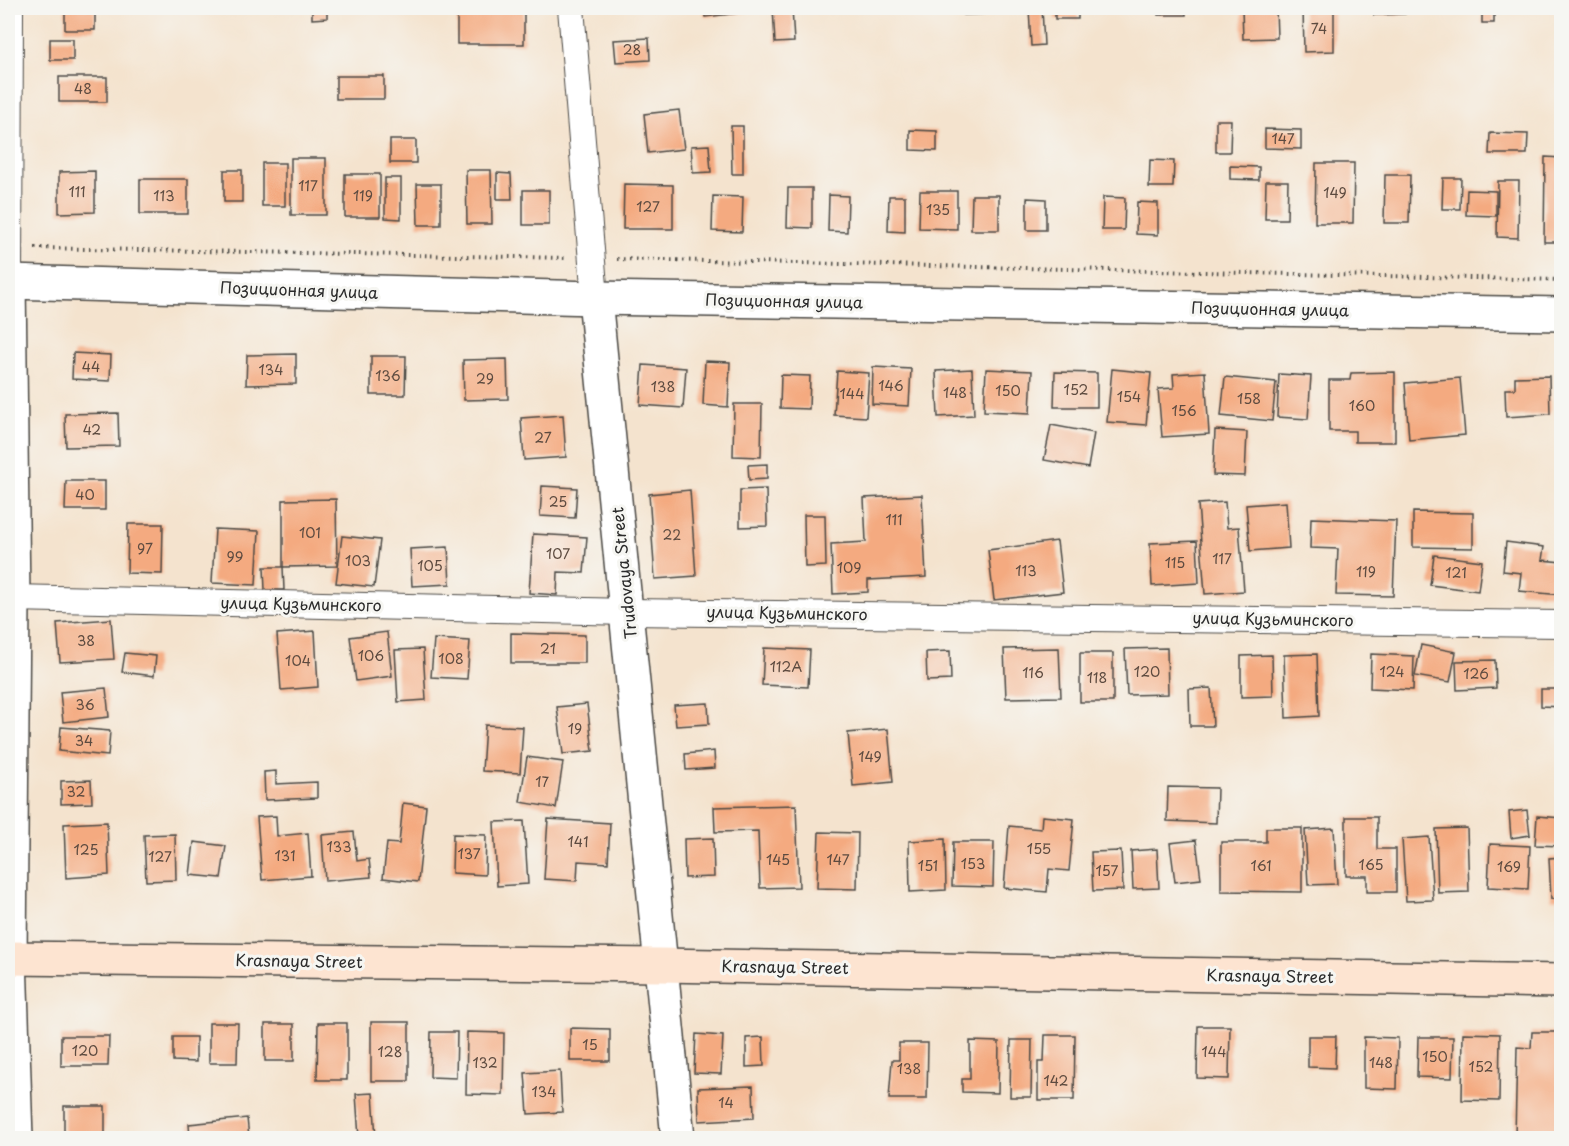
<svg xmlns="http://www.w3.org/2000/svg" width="1569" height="1146" font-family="'Playpen Sans',sans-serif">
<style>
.building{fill:#f4aa80}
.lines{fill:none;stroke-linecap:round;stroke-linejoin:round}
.minor-casing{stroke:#494743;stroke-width:28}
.tertiary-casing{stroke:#494743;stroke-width:36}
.secondary-casing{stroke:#494743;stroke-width:36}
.path{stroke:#494743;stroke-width:4;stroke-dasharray:1.5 4.5;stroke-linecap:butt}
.minor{stroke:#fff;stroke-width:26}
.tertiary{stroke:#fff;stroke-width:33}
.secondary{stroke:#fde4d1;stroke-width:33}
.labels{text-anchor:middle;stroke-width:6;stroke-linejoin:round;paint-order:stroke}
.number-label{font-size:14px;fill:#5d4b40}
.street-label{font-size:16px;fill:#2b2b2b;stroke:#f6f6f2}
</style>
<rect width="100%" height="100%" fill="#f6f6f2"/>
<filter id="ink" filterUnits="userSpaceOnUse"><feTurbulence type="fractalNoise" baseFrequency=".0167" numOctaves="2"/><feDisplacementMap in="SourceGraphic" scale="12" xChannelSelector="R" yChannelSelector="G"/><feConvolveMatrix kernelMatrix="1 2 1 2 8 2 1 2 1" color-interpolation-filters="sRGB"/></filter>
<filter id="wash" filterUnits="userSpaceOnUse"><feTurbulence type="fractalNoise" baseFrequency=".008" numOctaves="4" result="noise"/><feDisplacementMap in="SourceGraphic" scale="24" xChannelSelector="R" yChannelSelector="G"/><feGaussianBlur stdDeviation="1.35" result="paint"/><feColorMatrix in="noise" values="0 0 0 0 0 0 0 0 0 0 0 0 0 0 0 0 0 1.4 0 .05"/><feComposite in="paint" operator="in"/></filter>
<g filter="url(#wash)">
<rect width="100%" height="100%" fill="#f4e3ce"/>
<g id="blocks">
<!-- building -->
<g class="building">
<rect x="65" y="8" width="30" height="22"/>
<path d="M 312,8 L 327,8 L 327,18 L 312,19 Z"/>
<rect x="457" y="8" width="67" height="36"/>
<path d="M 703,8 L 747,8 L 748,12 L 705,17 Z"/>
<path d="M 773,8 L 792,8 L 794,42 L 775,43 Z"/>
<path d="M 964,8 L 992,8 L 992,14 L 964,15 Z"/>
<path d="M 1029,8 L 1042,8 L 1044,45 L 1031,46 Z"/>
<rect x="1055" y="8" width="23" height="11"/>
<rect x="1158" y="8" width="28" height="7"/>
<path d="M 1242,8 L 1276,8 L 1277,38 L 1243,39 Z"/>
<path d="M 1303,8 L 1334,8 L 1334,51 L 1304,52 Z"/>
<path d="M 1374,8 L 1405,8 L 1405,14 L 1374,15 Z"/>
<rect x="1482" y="8" width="12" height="15"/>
<path d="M 649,38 L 650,60 L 616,62 L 614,40 Z"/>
<rect x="50" y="39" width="23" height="21"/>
<rect x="336" y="76" width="48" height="23"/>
<rect x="59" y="77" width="48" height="25"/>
<path d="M 679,110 L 684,149 L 648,153 L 644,114 Z"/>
<path d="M 1216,120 L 1231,120 L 1230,152 L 1216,152 Z"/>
<path d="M 731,126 L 743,126 L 743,174 L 732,174 Z"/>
<path d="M 1265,129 L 1301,130 L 1301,149 L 1265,148 Z"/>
<path d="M 910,130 L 937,131 L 937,151 L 910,150 Z"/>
<path d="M 1490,133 L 1528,134 L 1527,154 L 1489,154 Z"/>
<rect x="390" y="140" width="26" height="23"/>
<path d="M 709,145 L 711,172 L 693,173 L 691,146 Z"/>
<path d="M 1545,157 L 1562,158 L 1562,242 L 1544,242 Z"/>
<rect x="291" y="158" width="35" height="57"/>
<path d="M 1150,160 L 1174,161 L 1173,187 L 1149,187 Z"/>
<rect x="262" y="163" width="23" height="43"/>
<path d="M 1316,163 L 1354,163 L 1353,223 L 1315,223 Z"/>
<path d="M 1230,166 L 1259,167 L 1259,180 L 1230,179 Z"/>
<rect x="224" y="170" width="18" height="32"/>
<path d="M 466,170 L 491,170 L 492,224 L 467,224 Z"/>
<path d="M 95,171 L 95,212 L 59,213 L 59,172 Z"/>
<path d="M 497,173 L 511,174 L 512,199 L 497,199 Z"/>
<rect x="345" y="174" width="35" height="43"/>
<path d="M 1385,175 L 1410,175 L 1409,223 L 1384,223 Z"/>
<path d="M 385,178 L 401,178 L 401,219 L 385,218 Z"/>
<path d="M 1443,178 L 1461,178 L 1460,209 L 1442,209 Z"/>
<rect x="140" y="179" width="48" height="35"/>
<path d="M 1266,181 L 1288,181 L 1287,219 L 1265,219 Z"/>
<path d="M 1498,181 L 1519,181 L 1518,238 L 1497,237 Z"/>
<path d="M 417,184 L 441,184 L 441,225 L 418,225 Z"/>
<path d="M 624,184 L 673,185 L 673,229 L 623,229 Z"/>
<path d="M 788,188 L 812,188 L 812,228 L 787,227 Z"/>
<rect x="523" y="190" width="26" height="35"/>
<path d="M 1467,190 L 1496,191 L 1496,216 L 1466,215 Z"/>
<path d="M 920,191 L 957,191 L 957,229 L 919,228 Z"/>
<path d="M 829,195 L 848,196 L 847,232 L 828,231 Z"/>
<path d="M 972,195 L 999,195 L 999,230 L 971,230 Z"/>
<path d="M 713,196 L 743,197 L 742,232 L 712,231 Z"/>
<path d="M 889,196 L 905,196 L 905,232 L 888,231 Z"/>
<path d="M 1103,197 L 1125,198 L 1124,230 L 1102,230 Z"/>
<path d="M 1027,198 L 1046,199 L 1046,230 L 1027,230 Z"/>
<path d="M 1137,202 L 1158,203 L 1158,235 L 1136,234 Z"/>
<path d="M 73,353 L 111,355 L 110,381 L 72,379 Z"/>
<path d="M 296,354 L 296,384 L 246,385 L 247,355 Z"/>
<path d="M 371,356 L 406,356 L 405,395 L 371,395 Z"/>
<path d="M 507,359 L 508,399 L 464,400 L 463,360 Z"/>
<path d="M 705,361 L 730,362 L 728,407 L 703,405 Z"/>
<path d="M 643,365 L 686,368 L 683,408 L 640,405 Z"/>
<path d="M 873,367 L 911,369 L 909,406 L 872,404 Z"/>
<path d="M 972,369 L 974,415 L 938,417 L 936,371 Z"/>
<path d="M 986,369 L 1032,371 L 1030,413 L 984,411 Z"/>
<path d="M 1112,369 L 1151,373 L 1146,425 L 1107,422 Z"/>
<path d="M 837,371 L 869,373 L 866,417 L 834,415 Z"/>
<path d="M 1055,372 L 1097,373 L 1097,407 L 1054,407 Z"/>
<path d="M 1205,372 L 1209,434 L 1162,437 L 1158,389 L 1174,388 L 1173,374 Z"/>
<path d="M 1395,372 L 1395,442 L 1355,442 L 1355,431 L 1329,431 L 1329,380 L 1350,380 L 1351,373 Z"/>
<path d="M 1279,374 L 1311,376 L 1308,419 L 1277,417 Z"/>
<path d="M 781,375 L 810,376 L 809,409 L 780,408 Z"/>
<path d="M 1549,376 L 1550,414 L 1506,417 L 1505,389 L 1515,389 L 1515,377 Z"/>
<path d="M 1225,377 L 1276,382 L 1272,421 L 1221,416 Z"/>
<path d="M 1460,378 L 1465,435 L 1409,440 L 1405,383 Z"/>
<path d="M 734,404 L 762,404 L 761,457 L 733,456 Z"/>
<path d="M 118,413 L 119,446 L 66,447 L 65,414 Z"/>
<path d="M 563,415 L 566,457 L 524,460 L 521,418 Z"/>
<path d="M 1051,425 L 1094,433 L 1088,468 L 1044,460 Z"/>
<path d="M 1215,430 L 1247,432 L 1245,476 L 1213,475 Z"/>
<path d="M 767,464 L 767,479 L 749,480 L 748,465 Z"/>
<path d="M 66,481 L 105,481 L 105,510 L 65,510 Z"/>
<path d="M 542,486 L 577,488 L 575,518 L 540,516 Z"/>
<path d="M 766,489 L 767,526 L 740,527 L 740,490 Z"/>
<path d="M 690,490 L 696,576 L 655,579 L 649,494 Z"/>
<path d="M 922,495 L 926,577 L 868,580 L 868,592 L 833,594 L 831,544 L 866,542 L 864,498 Z"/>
<path d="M 336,499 L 337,566 L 283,567 L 284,590 L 265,590 L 264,567 L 283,567 L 283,500 Z"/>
<path d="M 1225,502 L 1227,528 L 1239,527 L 1244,591 L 1205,594 L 1198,504 Z"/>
<path d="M 1286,502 L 1289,548 L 1250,551 L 1246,505 Z"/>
<path d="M 1413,512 L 1473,513 L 1473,548 L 1413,547 Z"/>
<path d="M 804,515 L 825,515 L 826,566 L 805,567 Z"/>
<path d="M 1311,518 L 1396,521 L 1393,596 L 1336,595 L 1338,549 L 1310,548 Z"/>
<path d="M 128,524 L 163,524 L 162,574 L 127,573 Z"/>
<path d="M 215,529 L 259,531 L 256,585 L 212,583 Z"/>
<path d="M 533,534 L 587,537 L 584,573 L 558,572 L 557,595 L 529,593 Z"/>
<path d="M 342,536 L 380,540 L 374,587 L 336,583 Z"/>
<path d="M 1057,541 L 1063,592 L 994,600 L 988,550 Z"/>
<path d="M 1197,541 L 1199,583 L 1152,586 L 1150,543 Z"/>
<path d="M 1506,542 L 1544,547 L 1542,560 L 1562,562 L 1561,595 L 1519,591 L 1521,573 L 1503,571 Z"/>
<path d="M 448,547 L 450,584 L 412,586 L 410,549 Z"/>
<path d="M 1434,555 L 1482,561 L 1478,591 L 1430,585 Z"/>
<path d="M 111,619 L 114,659 L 60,662 L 57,623 Z"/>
<path d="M 315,631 L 318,687 L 281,690 L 277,634 Z"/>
<path d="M 387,632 L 392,676 L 356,681 L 350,637 Z"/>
<path d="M 511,633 L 585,635 L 585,663 L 511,663 Z"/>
<path d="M 434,639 L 470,641 L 467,679 L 431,677 Z"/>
<path d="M 1421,645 L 1456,652 L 1450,682 L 1415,676 Z"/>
<path d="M 764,648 L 810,650 L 808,687 L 762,685 Z"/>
<path d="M 1059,648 L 1061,697 L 1006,698 L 1004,649 Z"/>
<path d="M 1167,648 L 1168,694 L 1127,695 L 1125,649 Z"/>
<path d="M 423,649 L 426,700 L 398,702 L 395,650 Z"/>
<path d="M 950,651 L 951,680 L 927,681 L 926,652 Z"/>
<path d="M 125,653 L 156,656 L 154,676 L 122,672 Z"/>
<rect x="1080" y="653" width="33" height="49"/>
<path d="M 1317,654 L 1319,716 L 1286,718 L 1284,655 Z"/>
<path d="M 1371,654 L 1414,656 L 1413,690 L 1370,688 Z"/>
<path d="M 1272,655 L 1273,696 L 1241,697 L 1241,656 Z"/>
<path d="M 1495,660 L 1496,688 L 1457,690 L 1456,661 Z"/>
<path d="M 106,688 L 109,717 L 63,722 L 60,692 Z"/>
<path d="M 1211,688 L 1213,726 L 1190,726 L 1189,689 Z"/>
<path d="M 1541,689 L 1562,689 L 1562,707 L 1541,706 Z"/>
<path d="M 708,703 L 709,724 L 676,726 L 674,705 Z"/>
<path d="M 587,704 L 593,751 L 563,754 L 557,707 Z"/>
<path d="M 485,725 L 523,727 L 520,773 L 482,771 Z"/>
<path d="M 61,727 L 110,731 L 108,756 L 59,751 Z"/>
<path d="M 888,729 L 893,782 L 853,786 L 848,733 Z"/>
<path d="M 714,751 L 715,768 L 686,770 L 685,754 Z"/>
<path d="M 527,757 L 563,762 L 556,808 L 520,802 Z"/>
<path d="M 276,771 L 276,784 L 317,782 L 317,798 L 265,800 L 264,772 Z"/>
<path d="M 91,780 L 92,803 L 61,804 L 61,781 Z"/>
<path d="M 1168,787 L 1217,788 L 1216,823 L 1167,821 Z"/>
<path d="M 403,803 L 426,806 L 418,882 L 383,878 L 387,843 L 399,844 Z"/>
<path d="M 796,805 L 799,887 L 760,888 L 758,831 L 715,832 L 714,807 Z"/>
<path d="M 1527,810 L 1530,835 L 1511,838 L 1509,812 Z"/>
<path d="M 276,816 L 277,836 L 308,833 L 311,876 L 262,880 L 257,817 Z"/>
<path d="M 1042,816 L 1074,819 L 1069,871 L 1049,869 L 1047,892 L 1004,888 L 1009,826 L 1041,829 Z"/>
<path d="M 1537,816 L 1562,818 L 1562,846 L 1535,845 Z"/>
<path d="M 1346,817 L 1377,817 L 1377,849 L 1396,849 L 1396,892 L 1367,892 L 1367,876 L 1346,876 Z"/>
<path d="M 548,819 L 610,823 L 608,863 L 578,861 L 577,881 L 544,879 Z"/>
<path d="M 524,821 L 528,884 L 497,886 L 494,822 Z"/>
<path d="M 107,822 L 109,875 L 66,878 L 64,824 Z"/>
<path d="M 1266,828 L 1302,828 L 1302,892 L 1221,891 L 1221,842 L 1266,842 Z"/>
<path d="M 1334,828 L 1337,884 L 1308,885 L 1305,830 Z"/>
<path d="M 1467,828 L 1469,892 L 1438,893 L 1436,829 Z"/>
<path d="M 354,832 L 357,861 L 369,859 L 371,877 L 325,881 L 322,835 Z"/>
<path d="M 819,832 L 858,833 L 857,889 L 817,888 Z"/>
<path d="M 175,834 L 176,880 L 146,881 L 144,835 Z"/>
<path d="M 453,834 L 486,835 L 485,875 L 452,873 Z"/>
<path d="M 1429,837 L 1433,900 L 1406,901 L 1402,839 Z"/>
<path d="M 713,838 L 714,877 L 685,878 L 684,839 Z"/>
<path d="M 945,839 L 946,890 L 910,892 L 909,841 Z"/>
<path d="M 1196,840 L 1201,879 L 1175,882 L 1170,843 Z"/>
<path d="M 194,842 L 226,846 L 221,878 L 190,875 Z"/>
<path d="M 953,842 L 994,842 L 993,887 L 952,886 Z"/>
<path d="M 1490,844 L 1530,846 L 1528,889 L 1488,887 Z"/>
<path d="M 1157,849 L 1159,888 L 1133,889 L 1131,851 Z"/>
<path d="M 1121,851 L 1123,890 L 1093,891 L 1091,852 Z"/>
<path d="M 1562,857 L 1562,898 L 1551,899 L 1549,858 Z"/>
<rect x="371" y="1022" width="38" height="59"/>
<path d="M 209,1023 L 238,1023 L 237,1063 L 209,1063 Z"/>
<path d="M 318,1023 L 347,1023 L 347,1080 L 317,1080 Z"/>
<rect x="265" y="1024" width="29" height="37"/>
<path d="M 1198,1026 L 1230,1026 L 1229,1079 L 1197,1078 Z"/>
<path d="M 570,1028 L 610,1029 L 610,1061 L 570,1061 Z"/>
<path d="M 431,1032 L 457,1032 L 456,1078 L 430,1077 Z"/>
<path d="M 467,1032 L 504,1033 L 503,1095 L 466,1094 Z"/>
<path d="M 1532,1032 L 1562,1032 L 1562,1138 L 1515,1138 L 1517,1047 L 1531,1048 Z"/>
<path d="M 1463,1033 L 1500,1034 L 1499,1101 L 1462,1100 Z"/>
<path d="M 696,1034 L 723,1036 L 721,1074 L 694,1073 Z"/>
<path d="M 1045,1035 L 1075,1035 L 1074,1100 L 1038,1100 L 1038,1062 L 1044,1062 Z"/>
<path d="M 61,1036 L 109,1036 L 108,1066 L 61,1066 Z"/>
<path d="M 1308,1036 L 1336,1036 L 1335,1068 L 1308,1067 Z"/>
<path d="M 173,1037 L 196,1037 L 196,1062 L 173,1061 Z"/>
<path d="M 763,1037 L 764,1066 L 746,1067 L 746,1038 Z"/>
<path d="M 1364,1037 L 1398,1038 L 1397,1089 L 1364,1088 Z"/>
<path d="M 1418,1037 L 1453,1037 L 1452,1078 L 1417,1077 Z"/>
<path d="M 1011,1040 L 1032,1040 L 1031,1097 L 1010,1097 Z"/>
<path d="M 970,1041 L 999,1042 L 998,1093 L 962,1092 L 962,1079 L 970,1079 Z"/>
<path d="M 899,1043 L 928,1043 L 927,1099 L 889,1099 L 892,1060 L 899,1060 Z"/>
<path d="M 560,1071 L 562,1112 L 528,1114 L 525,1073 Z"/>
<path d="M 753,1086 L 754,1118 L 699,1121 L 698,1088 Z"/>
<path d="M 373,1093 L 376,1138 L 359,1138 L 356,1094 Z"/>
<rect x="64" y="1106" width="41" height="32"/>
<path d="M 247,1118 L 249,1138 L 190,1138 L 189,1124 Z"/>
</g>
</g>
</g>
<g filter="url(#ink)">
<use href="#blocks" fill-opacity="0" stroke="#494743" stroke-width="1.5"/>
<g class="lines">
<defs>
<g id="minor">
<path d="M 571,8 L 595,298"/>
<path d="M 9,282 L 10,8"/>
<path d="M 13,598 L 628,612 L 1562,624"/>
</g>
<g id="tertiary">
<path d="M 8,282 L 595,298 L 1562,314"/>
<path d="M 9,282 L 13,600 L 10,958 L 16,1138"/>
<path d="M 595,298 L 678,1138"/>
</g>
<path id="secondary" d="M 8,958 L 660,965 L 1562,981"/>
</defs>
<!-- minor casing -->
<use href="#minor" class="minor-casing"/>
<!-- tertiary casing -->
<use href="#tertiary" class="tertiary-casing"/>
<!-- secondary casing -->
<use href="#secondary" class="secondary-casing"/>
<!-- path -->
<g class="path">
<path d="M 35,248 L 568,258"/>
<path d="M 617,259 L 1562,280"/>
</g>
<!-- minor -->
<use href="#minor" class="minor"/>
<!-- tertiary -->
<use href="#tertiary" class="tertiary"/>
<!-- secondary -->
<use href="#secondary" class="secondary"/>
</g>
</g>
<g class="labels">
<!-- number labels -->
<g class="number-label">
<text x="1319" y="34">74</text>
<text x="632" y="55">28</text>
<text x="83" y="94">48</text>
<text x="1283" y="144">147</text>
<text x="308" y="191">117</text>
<text x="77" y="197">111</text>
<text x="1335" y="198">149</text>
<text x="164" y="201">113</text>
<text x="363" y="201">119</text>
<text x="648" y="212">127</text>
<text x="938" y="215">135</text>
<text x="91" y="372">44</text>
<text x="271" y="375">134</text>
<text x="388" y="381">136</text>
<text x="485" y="384">29</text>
<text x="891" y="391">146</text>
<text x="663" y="392">138</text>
<text x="1076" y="395">152</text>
<text x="1008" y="396">150</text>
<text x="955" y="398">148</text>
<text x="852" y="399">144</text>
<text x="1129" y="402">154</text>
<text x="1249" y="404">158</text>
<text x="1362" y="411">160</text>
<text x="1184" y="416">156</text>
<text x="92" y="435">42</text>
<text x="543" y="443">27</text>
<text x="85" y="500">40</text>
<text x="558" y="507">25</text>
<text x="894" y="525">111</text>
<text x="310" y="538">101</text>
<text x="672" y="540">22</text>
<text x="145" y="554">97</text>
<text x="558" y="559">107</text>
<text x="235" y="562">99</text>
<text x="1222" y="564">117</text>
<text x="358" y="566">103</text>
<text x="1175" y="568">115</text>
<text x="430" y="571">105</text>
<text x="849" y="573">109</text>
<text x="1026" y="576">113</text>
<text x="1366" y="577">119</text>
<text x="1456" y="578">121</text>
<text x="86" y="646">38</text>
<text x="548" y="654">21</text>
<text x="371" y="661">106</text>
<text x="451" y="664">108</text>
<text x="298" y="666">104</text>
<text x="786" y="672">112А</text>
<text x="1147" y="677">120</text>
<text x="1392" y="677">124</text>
<text x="1033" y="678">116</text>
<text x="1476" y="679">126</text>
<text x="1097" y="683">118</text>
<text x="85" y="710">36</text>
<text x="575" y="734">19</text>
<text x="84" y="746">34</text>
<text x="870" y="762">149</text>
<text x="542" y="787">17</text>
<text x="76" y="797">32</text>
<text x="578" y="847">141</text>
<text x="339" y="852">133</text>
<text x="1039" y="854">155</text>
<text x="86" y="855">125</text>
<text x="469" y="859">137</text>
<text x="285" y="861">131</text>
<text x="160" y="862">127</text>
<text x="778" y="865">145</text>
<text x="838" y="865">147</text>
<text x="973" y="869">153</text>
<text x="1371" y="870">165</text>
<text x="928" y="871">151</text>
<text x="1261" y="871">161</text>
<text x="1509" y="872">169</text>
<text x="1107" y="876">157</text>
<text x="590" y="1050">15</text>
<text x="85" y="1056">120</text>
<text x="390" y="1057">128</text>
<text x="1214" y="1057">144</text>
<text x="1435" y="1062">150</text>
<text x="485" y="1068">132</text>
<text x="1381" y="1068">148</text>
<text x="1481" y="1072">152</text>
<text x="909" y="1074">138</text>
<text x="1056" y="1086">142</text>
<text x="544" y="1097">134</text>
<text x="726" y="1108">14</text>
</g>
<!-- street labels -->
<g class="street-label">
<text transform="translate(299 290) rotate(2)" y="6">Позиционная улица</text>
<text transform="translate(784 301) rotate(1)" y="6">Позиционная улица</text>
<text transform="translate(1270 309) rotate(1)" y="6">Позиционная улица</text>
<text transform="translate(624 573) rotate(-96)" y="6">Trudovaya Street</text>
<text transform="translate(301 604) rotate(1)" y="6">улица Кузьминского</text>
<text transform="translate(787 613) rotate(1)" y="6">улица Кузьминского</text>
<text transform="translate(1273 619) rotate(1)" y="6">улица Кузьминского</text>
<text transform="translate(299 961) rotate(1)" y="6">Krasnaya Street</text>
<text transform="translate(785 967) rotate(1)" y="6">Krasnaya Street</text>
<text transform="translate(1270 976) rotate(1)" y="6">Krasnaya Street</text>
</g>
</g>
<!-- margin -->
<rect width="1569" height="1146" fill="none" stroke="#f6f6f2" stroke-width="30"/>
</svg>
